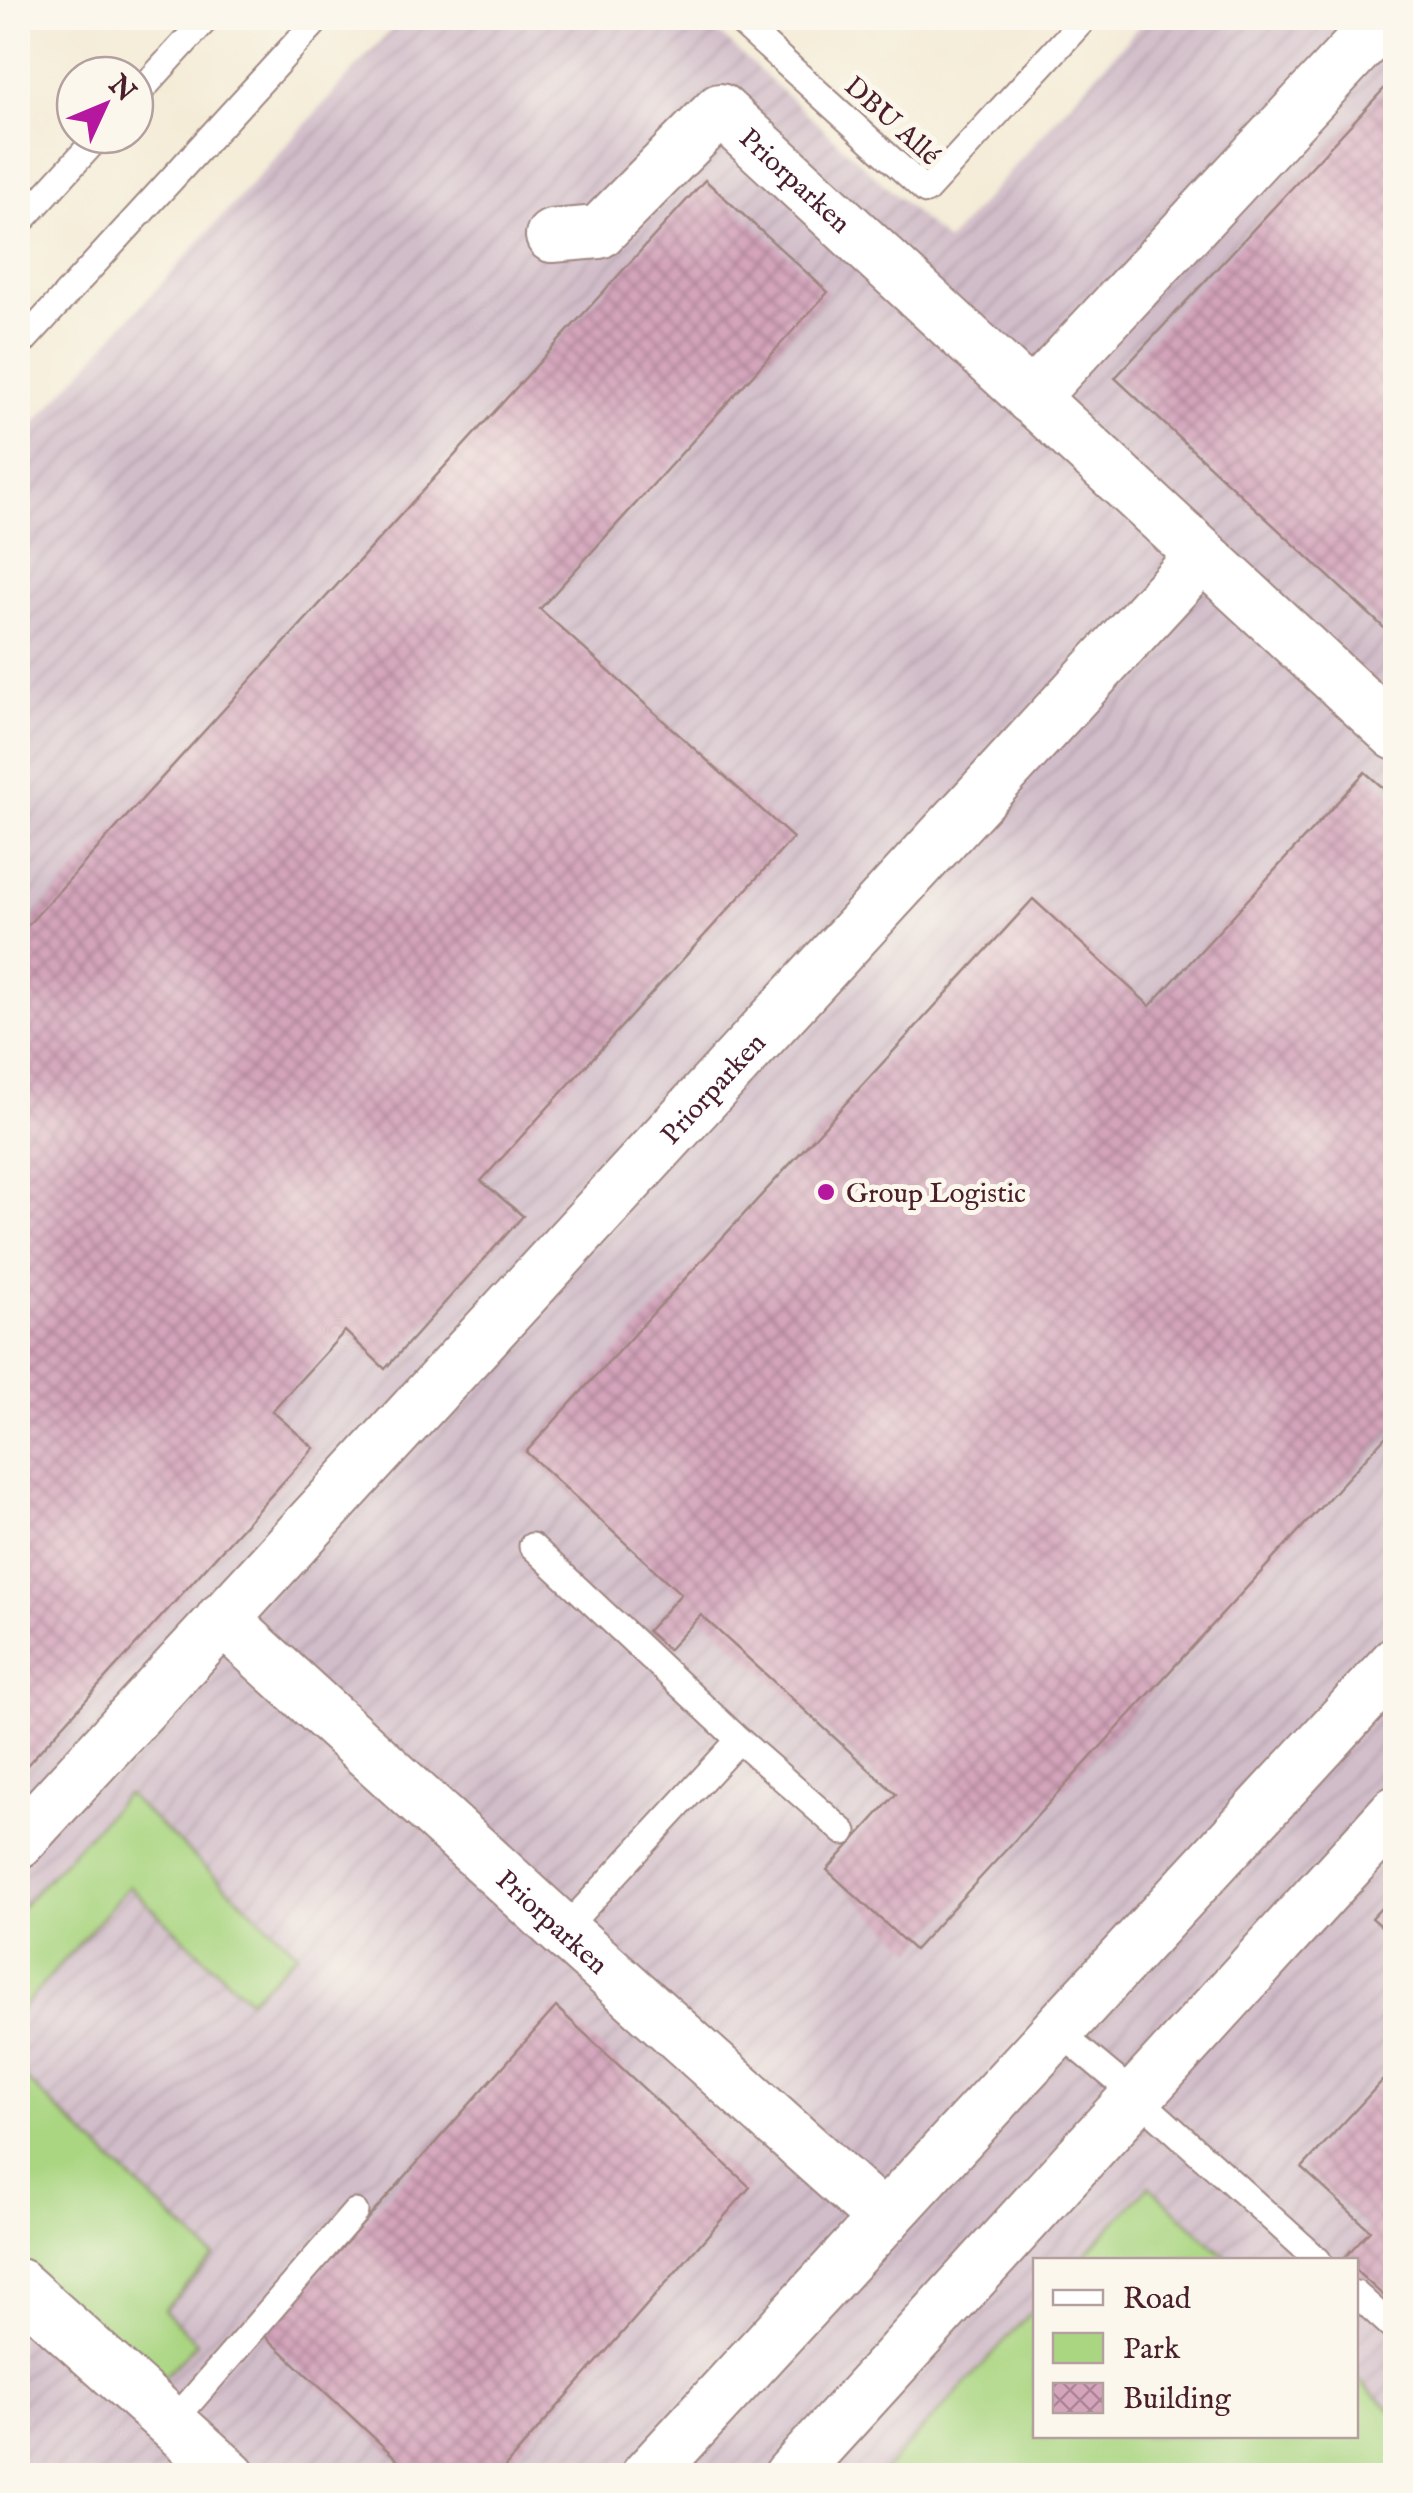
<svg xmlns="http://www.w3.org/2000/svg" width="1413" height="2493" font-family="'IM FELL English',serif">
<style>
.industrial{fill:url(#industrial-furrows);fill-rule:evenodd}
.green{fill:#aad682;stroke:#7a7a56;stroke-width:2.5}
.building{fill:url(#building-cross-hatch)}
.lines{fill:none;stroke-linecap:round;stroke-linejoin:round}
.service-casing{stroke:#9f8681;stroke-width:29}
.minor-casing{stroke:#9f8681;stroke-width:56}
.service{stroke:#fff;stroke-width:25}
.minor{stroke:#fff;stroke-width:52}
.poi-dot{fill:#b5179e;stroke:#fbf7ec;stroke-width:4}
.labels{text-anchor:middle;stroke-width:10;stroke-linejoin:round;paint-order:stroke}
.street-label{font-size:28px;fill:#4a1f2b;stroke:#fbf7ec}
.poi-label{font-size:28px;fill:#4a1f2b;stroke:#fbf7ec;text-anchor:start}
</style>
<defs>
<pattern id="industrial-furrows" width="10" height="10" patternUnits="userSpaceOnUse" patternTransform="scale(2.5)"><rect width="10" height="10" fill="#d1bdc9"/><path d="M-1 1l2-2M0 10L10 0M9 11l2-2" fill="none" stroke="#b5a2ad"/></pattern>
<pattern id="building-cross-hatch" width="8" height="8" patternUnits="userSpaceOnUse" patternTransform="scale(2.5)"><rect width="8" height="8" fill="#d4a4bb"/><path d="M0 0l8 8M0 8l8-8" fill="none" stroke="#ae8598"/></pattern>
</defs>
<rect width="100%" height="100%" fill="#fbf7ec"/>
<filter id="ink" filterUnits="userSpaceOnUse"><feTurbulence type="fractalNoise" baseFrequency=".01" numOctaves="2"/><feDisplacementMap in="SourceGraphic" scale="20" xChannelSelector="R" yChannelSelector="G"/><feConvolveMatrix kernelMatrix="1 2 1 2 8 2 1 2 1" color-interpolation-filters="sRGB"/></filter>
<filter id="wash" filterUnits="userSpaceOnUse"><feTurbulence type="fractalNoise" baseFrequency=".0048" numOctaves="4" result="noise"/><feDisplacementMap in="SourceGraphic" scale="40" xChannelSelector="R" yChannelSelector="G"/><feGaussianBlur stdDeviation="2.25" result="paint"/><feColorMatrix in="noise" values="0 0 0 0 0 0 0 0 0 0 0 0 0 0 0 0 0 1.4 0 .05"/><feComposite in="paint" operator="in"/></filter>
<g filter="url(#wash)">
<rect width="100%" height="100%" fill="#f4ecd7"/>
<!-- industrial -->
<path class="industrial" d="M 402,18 L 702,18 L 947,242 L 1146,18 L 1395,18 L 1395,2475 L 18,2476 L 18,442 ZM 1036,2260 L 1356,2260 L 1356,2436 L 1036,2436 Z"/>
<!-- green -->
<g class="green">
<path d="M 126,1794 L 298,1953 L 249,2000 L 129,1886 L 18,2013 L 18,1911 Z"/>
<path d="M 18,2072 L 214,2257 L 164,2310 L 197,2343 L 153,2388 L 18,2261 Z"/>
<path d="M 1149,2186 L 1229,2260 L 1080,2260 Z"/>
<path d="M 1035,2308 L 1036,2436 L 1356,2436 L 1356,2377 L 1395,2414 L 1395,2475 L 881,2475 Z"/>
</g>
<g id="blocks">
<!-- building -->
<g class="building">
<path d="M 1396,76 L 1396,639 L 1115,378 Z"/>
<path d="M 705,180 L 828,292 L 540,609 L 793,838 L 481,1181 L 523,1216 L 385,1369 L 345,1331 L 272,1411 L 314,1448 L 18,1775 L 18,936 Z"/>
<path d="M 1365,772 L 1396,799 L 1396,1425 L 914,1950 L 827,1870 L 896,1794 L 701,1615 L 668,1650 L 647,1631 L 681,1594 L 526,1452 L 1033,899 L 1150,1006 Z"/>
<path d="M 1396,1892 L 1396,1939 L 1372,1918 Z"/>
<path d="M 556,2007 L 750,2187 L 497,2476 L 415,2476 L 264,2335 Z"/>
<path d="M 1396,2066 L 1396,2307 L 1356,2271 L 1356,2260 L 1342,2260 L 1370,2230 L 1302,2168 Z"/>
</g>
</g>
</g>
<g filter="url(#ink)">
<use href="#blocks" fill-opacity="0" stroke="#9f8681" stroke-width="2.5"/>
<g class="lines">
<defs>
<g id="service">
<path d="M 736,18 L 926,191 L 1085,18"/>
<path d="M 135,97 L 207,18"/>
<path d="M 18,225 L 100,135"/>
<path d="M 18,347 L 319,18"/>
<path d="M 532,1546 L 739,1740"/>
<path d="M 563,1931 L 739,1740 L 844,1832"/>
<path d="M 1058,2031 L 1137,2097 L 1318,2260"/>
<path d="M 1356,2294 L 1396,2330"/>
<path d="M 172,2423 L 355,2212"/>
</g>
<g id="minor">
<path id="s1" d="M 552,236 L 599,232 L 720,110 L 1396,734"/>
<path d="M 1031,398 L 1385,18"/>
<path id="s2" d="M 222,1619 L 563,1931 L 884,2219"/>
<path id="s3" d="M 18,1842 L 1202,556"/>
<path d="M 18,2285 L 230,2476"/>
<path d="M 647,2476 L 1396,1663"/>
<path d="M 790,2476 L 1396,1812"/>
</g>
</defs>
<!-- service casing -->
<use href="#service" class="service-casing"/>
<!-- minor casing -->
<use href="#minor" class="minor-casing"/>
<!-- service -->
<use href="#service" class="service"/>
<!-- minor -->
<use href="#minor" class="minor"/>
</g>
</g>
<!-- markers -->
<circle class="poi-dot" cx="826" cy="1192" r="10"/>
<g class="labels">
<!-- street labels -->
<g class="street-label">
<text transform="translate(893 120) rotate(42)" y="10">DBU Allé</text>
<text dy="10" stroke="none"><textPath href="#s1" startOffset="322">Priorparken</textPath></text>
<text dy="10" stroke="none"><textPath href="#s3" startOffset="1025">Priorparken</textPath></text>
<text dy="10" stroke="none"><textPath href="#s2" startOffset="448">Priorparken</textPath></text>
</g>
<!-- poi labels -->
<g class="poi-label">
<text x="846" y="1202">Group Logistic</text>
</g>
</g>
<!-- margin -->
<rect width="1413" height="2493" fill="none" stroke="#fbf7ec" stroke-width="60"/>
<!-- legend -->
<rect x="1033" y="2258" width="325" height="180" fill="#fbf7ec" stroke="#b4a19f" stroke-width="2.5"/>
<rect x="1053" y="2290" width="50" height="15" fill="#ffffff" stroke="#b4a19f" stroke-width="2.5"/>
<text x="1123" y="2308" font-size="30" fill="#4a1f2b">Road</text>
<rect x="1053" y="2333" width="50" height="30" fill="#aad682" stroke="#b4a19f" stroke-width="2.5"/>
<text x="1123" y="2358" font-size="30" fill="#4a1f2b">Park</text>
<rect x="1053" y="2383" width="50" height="30" fill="url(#building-cross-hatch)" stroke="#b4a19f" stroke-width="2.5"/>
<text x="1123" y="2408" font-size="30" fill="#4a1f2b">Building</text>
<!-- north arrow -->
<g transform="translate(105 105) rotate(46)"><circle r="48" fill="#fbf7ec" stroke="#b4a19f" stroke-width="2.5"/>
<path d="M0-8L18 38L0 25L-18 38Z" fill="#b5179e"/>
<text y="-15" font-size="28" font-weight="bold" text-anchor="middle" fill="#4a1f2b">N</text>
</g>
</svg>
